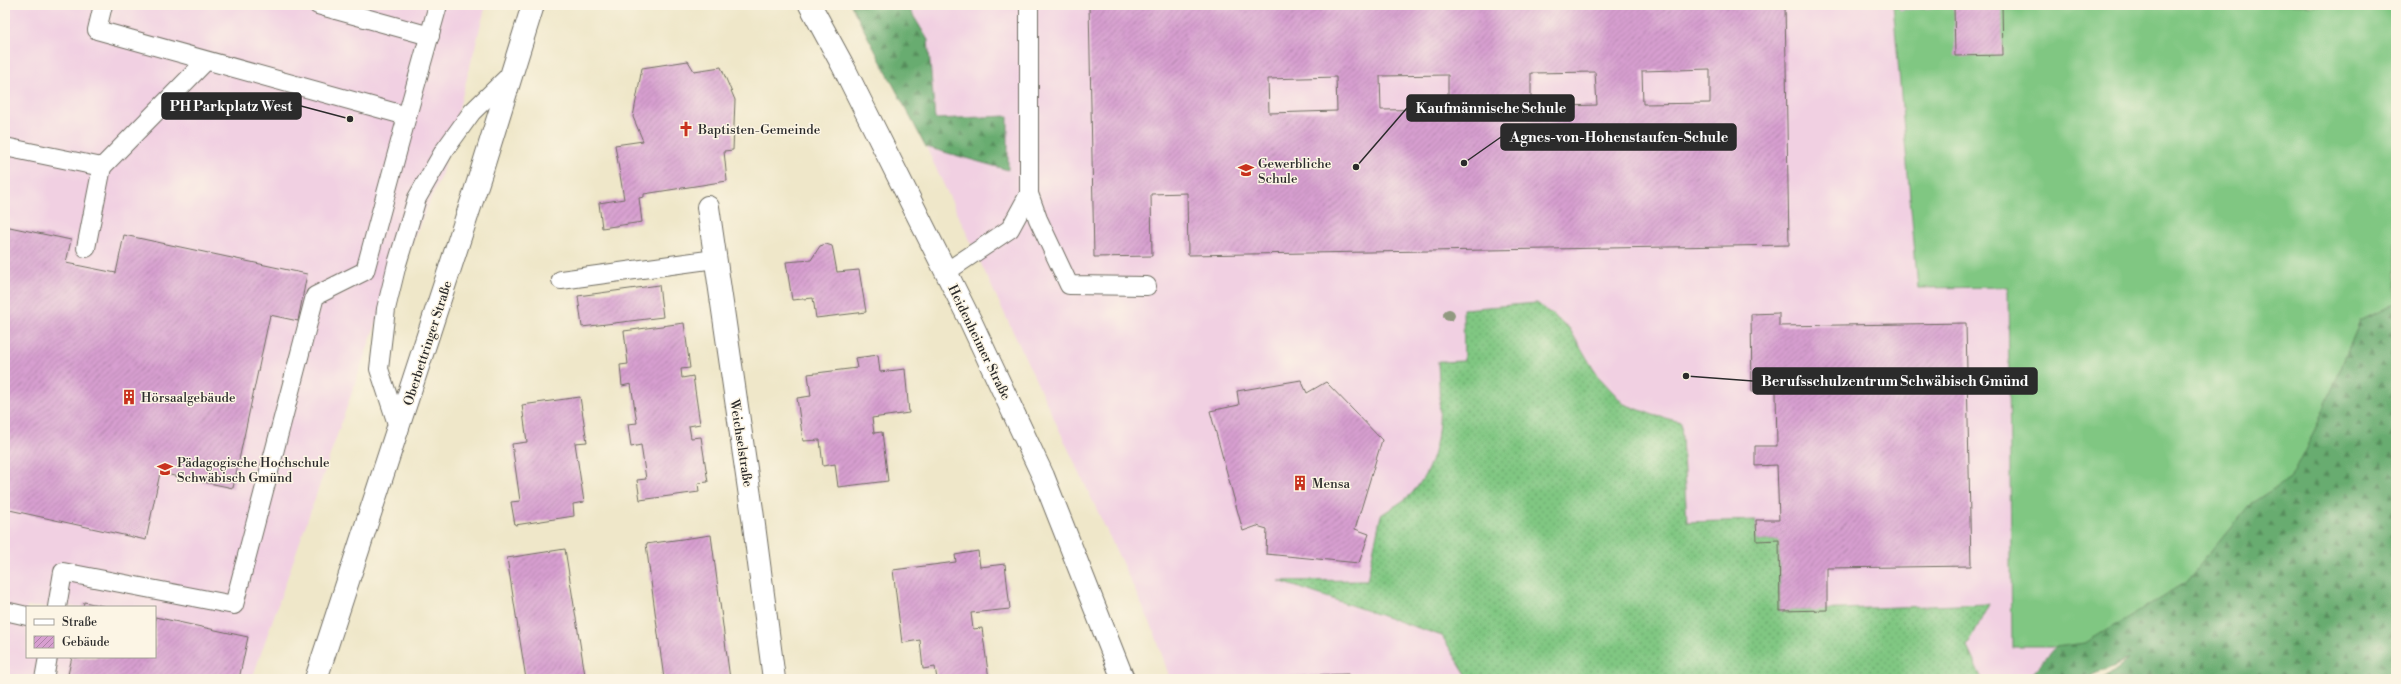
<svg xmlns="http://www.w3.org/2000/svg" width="2401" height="684" font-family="'Libre Bodoni',serif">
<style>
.built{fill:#f1d0e2;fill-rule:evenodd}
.grass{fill:url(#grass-dots);stroke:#567956}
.forest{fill:url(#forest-firs);stroke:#4a6c4e}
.pitch{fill:#80c782;stroke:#567956}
.building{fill:url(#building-hatch);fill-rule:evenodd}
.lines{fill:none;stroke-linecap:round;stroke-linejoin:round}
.service-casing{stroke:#706d62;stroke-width:20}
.minor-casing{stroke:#706d62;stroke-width:24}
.tertiary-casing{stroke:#706d62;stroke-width:24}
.service{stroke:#fff;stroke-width:18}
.minor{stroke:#fff;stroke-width:22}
.tertiary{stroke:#fff;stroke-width:22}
.tree{fill:#919980}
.labels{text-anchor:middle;stroke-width:3;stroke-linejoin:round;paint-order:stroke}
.poi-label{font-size:13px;fill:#2b2b2b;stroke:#fcf5e5;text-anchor:start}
.street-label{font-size:13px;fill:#2b2b2b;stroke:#fcf5e5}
.leader{fill:none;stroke:#2b2b2b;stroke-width:1.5}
.callout-dot{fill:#2b2b2b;stroke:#fcf5e5;stroke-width:1.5}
.callout{fill:#2b2b2b;stroke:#2b2b2b;stroke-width:1.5}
.callout-label{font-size:14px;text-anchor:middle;font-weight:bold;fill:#fff}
</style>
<defs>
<pattern id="grass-dots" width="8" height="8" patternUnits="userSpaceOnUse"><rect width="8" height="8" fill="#80c782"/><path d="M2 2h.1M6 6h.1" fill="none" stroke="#69a26b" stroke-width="1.8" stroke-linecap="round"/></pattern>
<pattern id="forest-firs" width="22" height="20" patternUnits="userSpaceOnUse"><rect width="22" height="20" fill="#68ac70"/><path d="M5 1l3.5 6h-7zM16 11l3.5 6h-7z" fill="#568c5c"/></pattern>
<pattern id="building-hatch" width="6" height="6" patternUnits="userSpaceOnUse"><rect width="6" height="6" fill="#d79fd0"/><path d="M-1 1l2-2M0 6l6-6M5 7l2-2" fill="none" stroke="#af82a9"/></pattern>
</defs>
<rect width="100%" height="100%" fill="#fcf5e5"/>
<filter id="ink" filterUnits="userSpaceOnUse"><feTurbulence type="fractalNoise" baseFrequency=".025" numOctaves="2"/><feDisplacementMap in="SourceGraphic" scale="8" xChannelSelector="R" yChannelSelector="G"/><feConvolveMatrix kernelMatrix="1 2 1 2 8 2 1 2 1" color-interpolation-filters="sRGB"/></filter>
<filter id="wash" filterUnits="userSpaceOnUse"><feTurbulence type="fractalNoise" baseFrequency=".012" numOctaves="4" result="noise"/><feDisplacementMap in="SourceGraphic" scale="16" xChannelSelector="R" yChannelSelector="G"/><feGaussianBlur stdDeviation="0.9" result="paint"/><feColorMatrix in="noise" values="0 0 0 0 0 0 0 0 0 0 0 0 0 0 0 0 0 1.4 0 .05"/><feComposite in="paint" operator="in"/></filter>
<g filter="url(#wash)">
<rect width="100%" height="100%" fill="#efe7c9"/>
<!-- built -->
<g class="built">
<path d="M 5,5 L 486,5 L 442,173 L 373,332 L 252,679 L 5,679 ZM 27,607 L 155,607 L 155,657 L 27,657 Z"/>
<path d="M 907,5 L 2396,5 L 2396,303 L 2360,321 L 2250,504 L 2185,583 L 2085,643 L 2055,647 L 2027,679 L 1170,679 L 1154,631 L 926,147 L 934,119 Z"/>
</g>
<!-- grass -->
<path class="grass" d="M 1537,303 L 1569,328 L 1597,375 L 1624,404 L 1653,415 L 1681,422 L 1687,522 L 1756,520 L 1757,541 L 1779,540 L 1780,611 L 1989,604 L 1967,647 L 1982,679 L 1469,679 L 1442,636 L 1279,581 L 1367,580 L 1381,515 C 1391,508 1405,501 1413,492 C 1445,455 1440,407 1438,362 L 1464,361 L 1463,309 Z"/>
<!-- forest -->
<g class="forest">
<path d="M 851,5 L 907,5 L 928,40 L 935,119 L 1008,116 L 1008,170 L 926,147 Z"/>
<path d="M 2396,303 L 2396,679 L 2104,679 L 2129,660 L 2084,679 L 2027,679 L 2055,647 L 2085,643 L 2185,583 L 2250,504 L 2290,478 L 2315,430 L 2360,321 Z"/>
</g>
<!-- pitch -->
<path class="pitch" d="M 1893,5 L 2396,5 L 2396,303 L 2360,321 L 2315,430 L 2290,478 L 2250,504 L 2185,583 L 2085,643 L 2055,647 L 2012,647 L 2008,287 L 1918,288 Z"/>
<g id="blocks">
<!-- building -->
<g class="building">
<path d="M 1089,5 L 1785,5 L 1789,245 L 1188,255 L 1187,193 L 1151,194 L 1152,256 L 1094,257 ZM 1710,69 L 1710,103 L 1643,104 L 1642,71 ZM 1595,72 L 1597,105 L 1531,107 L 1531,73 ZM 1448,75 L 1448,109 L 1381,110 L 1380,76 ZM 1336,77 L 1337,111 L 1269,113 L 1268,79 Z"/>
<path d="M 1899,5 L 2002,5 L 2003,55 L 1955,56 L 1954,7 L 1899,10 Z"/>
<path d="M 688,61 L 694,71 L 721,67 L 735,100 L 733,150 L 724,151 L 727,181 L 644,194 L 644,197 L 639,198 L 642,222 L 602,228 L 599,203 L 624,199 L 615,145 L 643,141 L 633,117 L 642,68 Z"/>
<path d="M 5,226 L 71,240 L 66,263 L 116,273 L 124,235 L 307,274 L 298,321 L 270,315 L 233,488 L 160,473 L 146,540 L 5,509 Z"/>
<path d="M 826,244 L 832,246 L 833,250 L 837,272 L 859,270 L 866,312 L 816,318 L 813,298 L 792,300 L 786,262 L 811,260 L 820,246 Z"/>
<path d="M 659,285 L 663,317 L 582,327 L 578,296 Z"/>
<path d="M 1779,313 L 1779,326 L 1966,323 L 1971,566 L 1827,568 L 1827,610 L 1780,611 L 1779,540 L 1757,541 L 1756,520 L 1779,520 L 1777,465 L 1755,466 L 1755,446 L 1777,446 L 1776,391 L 1752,392 L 1751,314 Z"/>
<path d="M 684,323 L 690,368 L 681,369 L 682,378 L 693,376 L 700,424 L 689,426 L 691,438 L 701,437 L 708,482 L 698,483 L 699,492 L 640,500 L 637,480 L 646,479 L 641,445 L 631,447 L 628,424 L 637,423 L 631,384 L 622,386 L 620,365 L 628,364 L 624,331 Z"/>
<path d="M 878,355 L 880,372 L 905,369 L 909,413 L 872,418 L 874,433 L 882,432 L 888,481 L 838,487 L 835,464 L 823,466 L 820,440 L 803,441 L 797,398 L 811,396 L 808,374 L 857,368 L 855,358 Z"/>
<path d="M 1301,380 L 1307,393 L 1326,382 L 1382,440 L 1355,529 L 1369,534 L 1359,563 L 1266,554 L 1267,529 L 1257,526 L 1243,531 L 1210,411 L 1239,405 L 1237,391 Z"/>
<path d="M 580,397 L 587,442 L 575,443 L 584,502 L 573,504 L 574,516 L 515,525 L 511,502 L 520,501 L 512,444 L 527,442 L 522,405 Z"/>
<path d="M 711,535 L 730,679 L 664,679 L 646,544 Z"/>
<path d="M 565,549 L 585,675 L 560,679 L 526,679 L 507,558 Z"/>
<path d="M 978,551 L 980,567 L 1005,564 L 1010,609 L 971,613 L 973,629 L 982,628 L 989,679 L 937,679 L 935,667 L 923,669 L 920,640 L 902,643 L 893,570 L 956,562 L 955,555 Z"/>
<path d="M 84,602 L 103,606 L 103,607 L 83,607 Z"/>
<path d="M 155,617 L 248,637 L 239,679 L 67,679 L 72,657 L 155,657 Z"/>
<path d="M 1349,674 L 1349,679 L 1287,679 L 1287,676 Z"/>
</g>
</g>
</g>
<g filter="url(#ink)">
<use href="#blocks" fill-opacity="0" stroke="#706d62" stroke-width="1"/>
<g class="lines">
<defs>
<g id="service">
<path d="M 103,5 L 97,30 L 407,116 L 438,5"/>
<path d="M 318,5 L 430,36"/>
<path d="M 1029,5 L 1029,194 L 1038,219 L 1069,285 L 1147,286"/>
<path d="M 5,147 L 102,167 L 206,61"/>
<path d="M 86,248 L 102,167"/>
<path d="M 946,272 L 1010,229 L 1029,194"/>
<path d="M 561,280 L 715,259"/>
<path d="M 399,430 L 379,369 L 386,309 L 397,264 L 417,198 L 444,151 L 472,112 L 511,74"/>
<path d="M 57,607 L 63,572 L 234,605 L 315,296 L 365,271 L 407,116"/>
<path d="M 5,611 L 27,616"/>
<path d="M 44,679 L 48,657"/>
</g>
<path id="minor" d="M 708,207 L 752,510 L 774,679"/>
<g id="tertiary">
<path d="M 810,5 L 842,64 L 970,320 L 1043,476 L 1123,679"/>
<path d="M 316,679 L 481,173 L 533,5"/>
</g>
</defs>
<!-- service casing -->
<use href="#service" class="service-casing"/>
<!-- minor casing -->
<use href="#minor" class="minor-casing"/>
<!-- tertiary casing -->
<use href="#tertiary" class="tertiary-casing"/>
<!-- service -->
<use href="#service" class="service"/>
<!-- minor -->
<use href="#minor" class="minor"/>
<!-- tertiary -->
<use href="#tertiary" class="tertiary"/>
</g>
<!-- trees -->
<circle class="tree" cx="1449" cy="315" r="6"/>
</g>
<!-- icons -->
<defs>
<symbol id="church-bare" viewBox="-9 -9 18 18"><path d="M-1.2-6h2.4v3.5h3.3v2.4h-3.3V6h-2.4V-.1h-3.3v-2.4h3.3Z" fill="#c8321e" stroke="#fcf5e5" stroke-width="2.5" paint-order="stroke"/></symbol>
<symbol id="school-bare" viewBox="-9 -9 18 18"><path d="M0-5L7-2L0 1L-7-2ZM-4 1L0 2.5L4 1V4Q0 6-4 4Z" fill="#c8321e" stroke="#fcf5e5" stroke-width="2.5" paint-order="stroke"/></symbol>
<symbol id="building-bare" viewBox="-9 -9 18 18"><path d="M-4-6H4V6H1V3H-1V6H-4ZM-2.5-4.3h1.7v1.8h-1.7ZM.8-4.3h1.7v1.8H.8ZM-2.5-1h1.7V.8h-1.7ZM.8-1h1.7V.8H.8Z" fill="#c8321e" stroke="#fcf5e5" stroke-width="2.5" paint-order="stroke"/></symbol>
<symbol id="university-bare" viewBox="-9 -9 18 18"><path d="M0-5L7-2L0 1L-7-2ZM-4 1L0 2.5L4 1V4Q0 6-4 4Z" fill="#c8321e" stroke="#fcf5e5" stroke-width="2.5" paint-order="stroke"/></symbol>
</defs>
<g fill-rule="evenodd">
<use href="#church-bare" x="675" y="118" width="22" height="22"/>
<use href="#school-bare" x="1235" y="159" width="22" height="22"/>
<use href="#building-bare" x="118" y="386" width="22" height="22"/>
<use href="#university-bare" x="154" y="458" width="22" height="22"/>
<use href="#building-bare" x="1289" y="472" width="22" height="22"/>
</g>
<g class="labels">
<!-- poi labels -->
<g class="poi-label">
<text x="698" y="134">Baptisten-Gemeinde</text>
<text x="1258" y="168">Gewerbliche<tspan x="1258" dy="15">Schule</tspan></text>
<text x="141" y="402">Hörsaalgebäude</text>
<text x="177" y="467">Pädagogische Hochschule<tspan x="177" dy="15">Schwäbisch Gmünd</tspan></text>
<text x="1312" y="488">Mensa</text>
</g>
<!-- street labels -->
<g class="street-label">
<text transform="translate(980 342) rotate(64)" y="5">Heidenheimer Straße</text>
<text transform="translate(427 343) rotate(-72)" y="5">Oberbettringer Straße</text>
<text transform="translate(742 443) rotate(81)" y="5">Weichselstraße</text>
</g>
</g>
<!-- callouts -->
<path class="leader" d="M350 119L301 106M1356 167L1407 108M1464 163L1501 137M1686 376L1753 381"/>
<g class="callout-dot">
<circle cx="350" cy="119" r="4"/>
<circle cx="1356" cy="167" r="4"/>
<circle cx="1464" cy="163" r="4"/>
<circle cx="1686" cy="376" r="4"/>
</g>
<g class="callout">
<rect x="162" y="93" width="139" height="26" rx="4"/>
<rect x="1407" y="95" width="167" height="26" rx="4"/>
<rect x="1501" y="124" width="235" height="26" rx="4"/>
<rect x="1753" y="368" width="284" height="26" rx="4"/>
</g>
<g class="callout-label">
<text x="231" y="111">PH Parkplatz West</text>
<text x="1491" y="113">Kaufmännische Schule</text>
<text x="1619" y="142">Agnes-von-Hohenstaufen-Schule</text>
<text x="1895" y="386">Berufsschulzentrum Schwäbisch Gmünd</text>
</g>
<!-- margin -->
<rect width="2401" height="684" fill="none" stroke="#fcf5e5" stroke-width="20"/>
<!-- legend -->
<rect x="26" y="606" width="130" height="52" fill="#fcf5e5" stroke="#a8a49b"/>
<rect x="34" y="619" width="20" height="6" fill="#ffffff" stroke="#a8a49b"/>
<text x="62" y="626" font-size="12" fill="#2b2b2b">Straße</text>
<rect x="34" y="636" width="20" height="12" fill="url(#building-hatch)" stroke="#a8a49b"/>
<text x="62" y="646" font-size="12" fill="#2b2b2b">Gebäude</text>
</svg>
